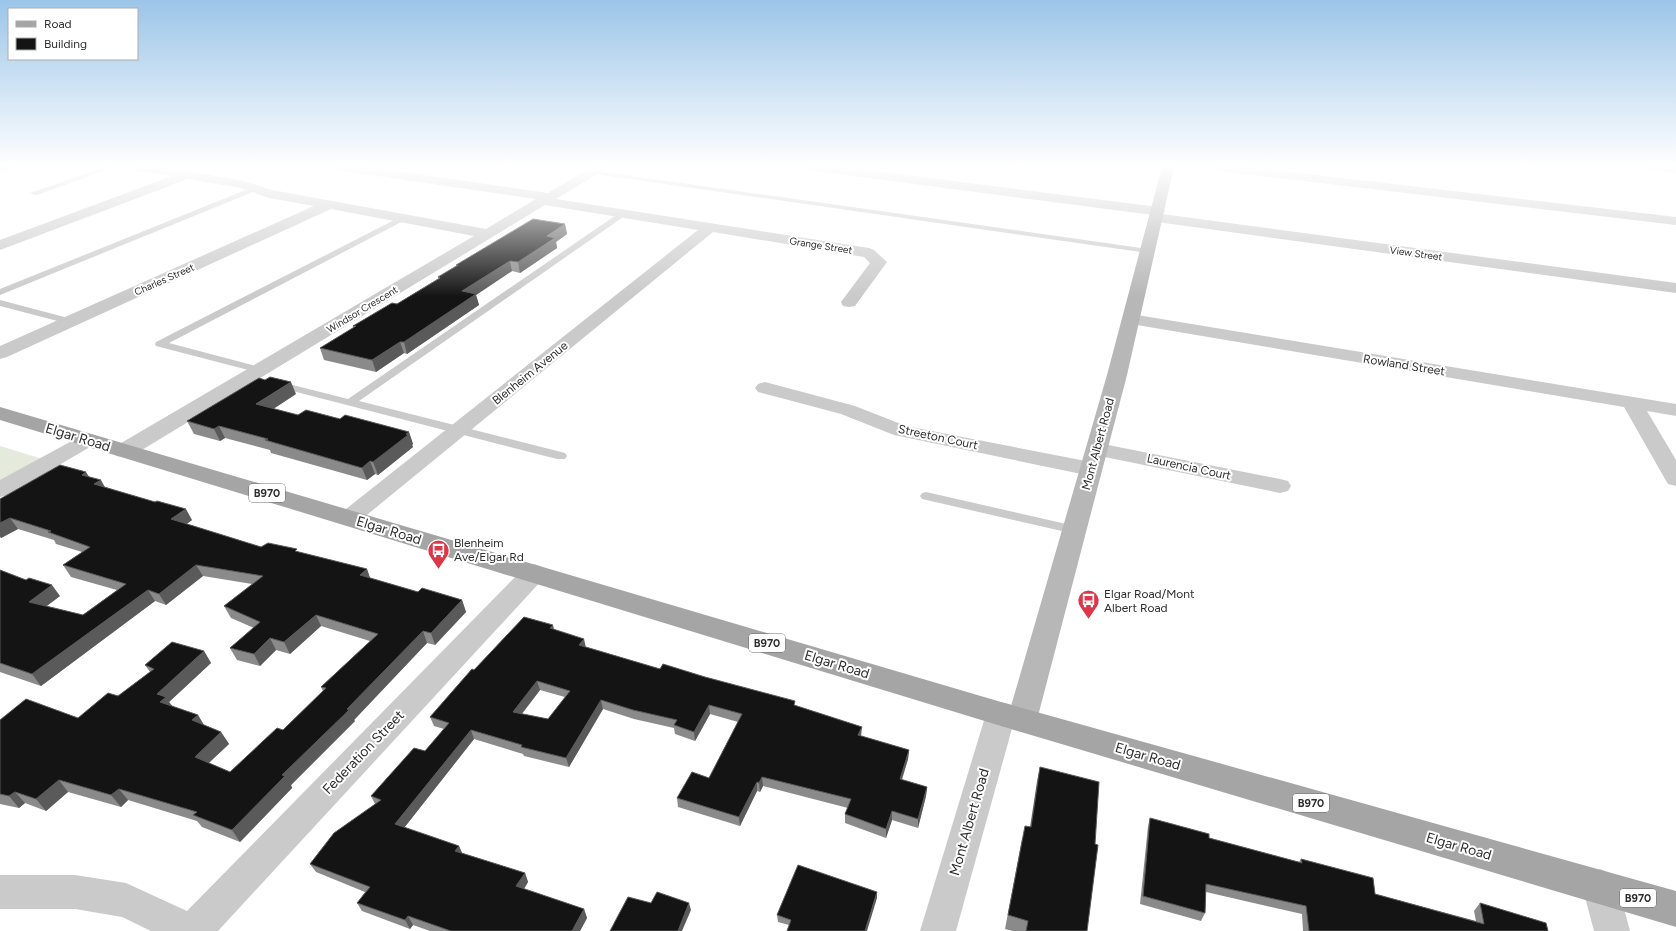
<svg xmlns="http://www.w3.org/2000/svg" width="1676" height="931" font-family="Figtree,sans-serif">
<style>
.green{fill:#e4eadc}
.lines{fill:none;stroke-linecap:round;stroke-linejoin:round}
.lane{fill:#cacaca;fill-rule:evenodd}
.street{fill:#cacaca;fill-rule:evenodd}
.secondary{fill:#b7b7b7;fill-rule:evenodd}
.primary{fill:#a5a5a5;fill-rule:evenodd}
.wall{fill:#8a8a8a;fill-rule:evenodd}
.shaded-wall{fill:#5a5a5a}
.building{fill:#141414;stroke:#5a5a5a;fill-rule:evenodd}
.labels{text-anchor:middle;stroke-width:4;stroke-linejoin:round;paint-order:stroke}
.far-street-label{font-size:10px;fill:#2d2d2d;stroke:#fff}
.shield{fill:#fff;stroke:#6c6c6c;stroke-width:1}
.shield-label{font-size:11px;font-weight:bold;fill:#2d2d2d}
.street-label{font-size:12px;fill:#2d2d2d;stroke:#fff}
.poi-label{font-size:12px;fill:#2d2d2d;stroke:#fff;text-anchor:start}
.near-street-label{font-size:14px;fill:#2d2d2d;stroke:#fff}
</style>
<rect width="100%" height="100%" fill="#fff"/>
<!-- green -->
<path class="green" d="M 0,446 L 46,460 L 0,487 Z"/>
<g class="lines">
<!-- lane -->
<g class="lane">
<path d="M 105,167 L 114,167 L 37,195 L 34,195 L 30,193 Z"/>
<path d="M 590,170 L 1148,249 L 1152,251 L 1148,253 L 588,173 L 588,171 Z"/>
<path d="M 253,187 L 256,187 L 260,189 L 0,295 L 0,289 Z"/>
<path d="M 622,211 L 625,211 L 629,213 L 359,401 L 565,453 L 567,456 L 565,459 L 557,459 L 273,386 L 272,384 L 277,381 L 348,399 Z"/>
<path d="M 402,216 L 405,216 L 409,218 L 169,343 L 264,368 L 265,370 L 264,372 L 256,372 L 156,346 L 155,344 L 156,342 Z"/>
<path d="M 0,300 L 72,319 L 74,321 L 69,324 L 0,306 Z"/>
<path d="M 926,492 L 1075,526 L 1080,527 L 1082,530 L 1080,533 L 1075,534 L 922,499 L 920,496 L 922,493 Z"/>
</g>
<!-- street -->
<g class="street">
<path d="M 133,167 L 159,167 L 188,171 L 244,181 L 272,190 L 486,229 L 536,199 L 344,171 L 340,170 L 338,167 L 368,167 L 548,193 L 592,167 L 606,167 L 604,170 L 556,199 L 869,248 L 874,250 L 887,262 L 855,306 L 849,307 L 843,306 L 841,302 L 870,263 L 864,257 L 713,232 L 357,523 L 349,526 L 341,523 L 337,518 L 341,513 L 698,230 L 545,205 L 132,456 L 124,457 L 116,456 L 113,451 L 116,446 L 474,236 L 331,209 L 7,357 L 0,359 L 0,346 L 314,206 L 269,198 L 241,188 L 188,179 L 0,250 L 0,240 L 172,176 L 139,171 L 135,170 Z"/>
<path d="M 809,167 L 842,167 L 1158,207 L 1163,208 L 1165,211 L 1162,214 L 1676,283 L 1676,293 L 1157,222 L 1152,221 L 1150,218 L 1153,215 L 815,171 L 811,170 Z"/>
<path d="M 1214,167 L 1249,167 L 1676,217 L 1676,225 L 1220,171 L 1216,170 Z"/>
<path d="M 1649,167 L 1676,167 L 1676,173 L 1651,170 Z"/>
<path d="M 1131,314 L 1676,404 L 1676,416 L 1647,411 L 1676,460 L 1676,486 L 1668,484 L 1665,479 L 1624,407 L 1125,323 L 1122,319 L 1125,315 Z"/>
<path d="M 765,382 L 855,406 L 906,426 L 1091,462 L 1099,464 L 1102,469 L 1099,474 L 1091,476 L 894,435 L 841,414 L 758,392 L 755,388 L 758,384 Z"/>
<path d="M 88,434 L 95,436 L 99,440 L 95,444 L 8,495 L 0,497 L 0,480 L 81,436 Z"/>
<path d="M 1098,443 L 1280,479 L 1288,481 L 1291,486 L 1288,491 L 1280,493 L 1090,454 L 1087,449 L 1090,444 Z"/>
<path d="M 534,564 L 543,567 L 547,573 L 543,579 L 218,931 L 151,931 L 122,917 L 75,909 L 0,909 L 0,875 L 75,875 L 126,883 L 187,911 L 525,567 Z"/>
<path d="M 1001,702 L 1012,705 L 1016,714 L 956,931 L 920,931 L 986,714 L 990,705 Z"/>
<path d="M 1600,869 L 1612,874 L 1618,886 L 1630,931 L 1594,931 L 1582,886 L 1588,874 Z"/>
</g>
<!-- secondary -->
<path class="secondary" d="M 1162,167 L 1174,167 L 1127,375 L 1037,720 L 1033,729 L 1022,732 L 1011,729 L 1007,720 L 1107,375 Z"/>
<!-- primary -->
<g class="primary">
<path d="M 0,167 L 11,167 L 9,170 L 0,172 Z"/>
<path d="M 0,407 L 1001,702 L 1676,891 L 1676,927 L 1001,726 L 0,420 Z"/>
</g>
</g>
<!-- wall -->
<g class="wall">
<path d="M 565,224 L 567,234 L 556,242 L 557,248 L 520,273 L 512,271 L 476,295 L 479,305 L 407,354 L 404,353 L 376,372 L 324,360 L 320,348 L 354,328 L 353,326 L 397,304 L 439,278 L 438,277 L 456,267 L 456,265 Z"/>
<path d="M 296,394 L 273,409 L 298,415 L 340,419 L 409,432 L 413,444 L 412,445 L 413,447 L 378,475 L 375,474 L 367,480 L 271,453 L 270,450 L 225,438 L 220,441 L 194,434 L 187,421 Z"/>
<path d="M 89,477 L 105,487 L 192,520 L 187,524 L 261,547 L 298,552 L 367,569 L 370,578 L 418,592 L 462,600 L 466,612 L 435,645 L 427,643 L 354,720 L 355,721 L 291,785 L 292,788 L 240,842 L 202,827 L 197,821 L 128,800 L 121,807 L 68,792 L 46,811 L 25,803 L 19,808 L 0,804 L 0,720 L 78,718 L 118,696 L 150,672 L 145,665 L 204,651 L 211,663 L 169,702 L 173,707 L 198,715 L 204,725 L 221,732 L 229,744 L 209,763 L 230,772 L 283,730 L 323,691 L 321,687 L 370,641 L 321,626 L 290,654 L 276,650 L 260,666 L 237,660 L 230,648 L 254,628 L 231,618 L 224,606 L 252,584 L 203,576 L 166,605 L 155,601 L 41,686 L 0,672 L 0,570 L 60,596 L 47,606 L 83,615 L 117,590 L 71,577 L 63,565 L 82,552 L 56,544 L 54,540 L 18,529 L 1,538 L 0,537 L 0,499 Z"/>
<path d="M 554,630 L 586,647 L 660,669 L 795,706 L 861,736 L 909,750 L 908,759 L 902,780 L 927,787 L 926,796 L 918,828 L 892,820 L 886,838 L 845,823 L 845,814 L 848,808 L 763,786 L 760,792 L 757,791 L 740,826 L 678,807 L 677,798 L 709,778 L 738,722 L 710,714 L 695,741 L 675,734 L 674,728 L 634,719 L 603,709 L 569,767 L 524,756 L 523,754 L 474,739 L 404,828 L 459,846 L 462,853 L 525,873 L 528,882 L 524,889 L 584,909 L 587,918 L 580,931 L 430,931 L 413,925 L 410,929 L 362,911 L 357,903 L 365,892 L 316,872 L 310,864 L 375,804 L 371,796 L 425,751 L 444,729 L 434,726 L 430,717 L 474,670 ZM 540,690 L 565,697 L 548,719 L 522,714 Z"/>
<path d="M 1040,767 L 1087,931 L 1013,931 L 1005,929 L 1022,839 L 1030,827 L 1037,781 Z"/>
<path d="M 1150,818 L 1209,838 L 1299,862 L 1301,859 L 1375,894 L 1476,921 L 1474,911 L 1480,903 L 1548,931 L 1303,931 L 1302,914 L 1206,892 L 1205,913 L 1201,921 L 1140,904 L 1148,826 Z"/>
<path d="M 877,898 L 789,925 L 778,922 L 777,915 Z"/>
</g>
<!-- shaded-wall -->
<g class="shaded-wall">
<path d="M 565,224 L 567,234 L 556,242 L 557,248 L 520,273 L 518,262 L 547,236 Z"/>
<path d="M 510,261 L 512,271 L 476,295 L 479,305 L 407,354 L 404,342 L 462,291 Z"/>
<path d="M 400,342 L 404,353 L 376,372 L 372,360 Z"/>
<path d="M 291,382 L 296,394 L 261,417 L 256,404 Z"/>
<path d="M 219,426 L 225,438 L 220,441 L 214,429 Z"/>
<path d="M 409,432 L 413,444 L 412,445 L 413,447 L 378,475 L 373,462 Z"/>
<path d="M 370,461 L 375,474 L 367,480 L 362,468 Z"/>
<path d="M 86,472 L 93,483 L 82,475 Z"/>
<path d="M 101,480 L 107,491 L 94,484 Z"/>
<path d="M 186,509 L 192,520 L 178,530 L 171,519 Z"/>
<path d="M 10,518 L 18,529 L 1,538 L 0,536 L 0,523 Z"/>
<path d="M 196,565 L 203,576 L 166,605 L 159,594 Z"/>
<path d="M 367,569 L 371,581 L 360,575 Z"/>
<path d="M 52,585 L 60,596 L 37,613 L 29,602 Z"/>
<path d="M 148,590 L 155,601 L 41,686 L 32,674 Z"/>
<path d="M 462,600 L 466,612 L 435,645 L 431,633 Z"/>
<path d="M 316,615 L 321,626 L 290,654 L 284,642 Z"/>
<path d="M 553,625 L 555,634 L 550,628 Z"/>
<path d="M 423,631 L 427,643 L 354,720 L 355,721 L 291,785 L 292,788 L 240,842 L 232,830 L 282,775 Z"/>
<path d="M 270,638 L 276,650 L 260,666 L 254,654 Z"/>
<path d="M 584,639 L 586,648 L 579,645 Z"/>
<path d="M 204,651 L 211,663 L 169,702 L 174,708 L 160,702 L 157,694 Z"/>
<path d="M 537,681 L 540,690 L 516,721 L 513,712 Z"/>
<path d="M 601,700 L 603,709 L 569,767 L 566,758 Z"/>
<path d="M 709,705 L 710,714 L 695,741 L 694,732 Z"/>
<path d="M 198,715 L 205,727 L 192,720 Z"/>
<path d="M 862,727 L 861,736 L 858,735 Z"/>
<path d="M 471,730 L 474,739 L 400,833 L 395,824 Z"/>
<path d="M 221,732 L 229,744 L 203,768 L 195,757 Z"/>
<path d="M 909,750 L 908,759 L 899,788 L 900,779 Z"/>
<path d="M 762,777 L 763,786 L 760,792 L 759,783 Z"/>
<path d="M 59,780 L 68,792 L 46,811 L 36,799 Z"/>
<path d="M 757,782 L 757,791 L 740,826 L 739,817 Z"/>
<path d="M 927,787 L 926,796 L 918,828 L 918,819 Z"/>
<path d="M 119,789 L 128,800 L 121,807 L 111,795 Z"/>
<path d="M 15,792 L 25,803 L 19,808 L 9,796 Z"/>
<path d="M 892,811 L 892,820 L 886,838 L 886,829 Z"/>
<path d="M 459,846 L 463,855 L 455,851 Z"/>
<path d="M 525,873 L 528,882 L 520,895 L 516,886 Z"/>
<path d="M 877,892 L 877,898 L 867,931 L 865,931 Z"/>
<path d="M 689,903 L 691,910 L 682,931 L 678,931 Z"/>
<path d="M 584,909 L 587,918 L 580,931 L 572,931 Z"/>
<path d="M 408,916 L 413,925 L 410,929 L 405,920 Z"/>
</g>
<!-- building -->
<g class="building">
<path d="M 533,219 L 565,224 L 547,236 L 555,238 L 518,262 L 510,261 L 462,291 L 476,294 L 404,342 L 400,342 L 372,360 L 320,348 L 356,326 L 353,326 L 392,303 L 397,304 L 440,278 L 438,277 L 458,265 L 456,265 Z"/>
<path d="M 270,377 L 291,382 L 256,404 L 298,415 L 306,410 L 340,419 L 345,415 L 409,432 L 406,434 L 408,435 L 373,462 L 370,461 L 362,468 L 265,440 L 268,439 L 219,426 L 214,429 L 187,421 L 259,378 L 265,380 Z"/>
<path d="M 60,465 L 86,472 L 82,475 L 101,480 L 94,484 L 155,502 L 157,501 L 186,509 L 171,519 L 261,547 L 268,543 L 297,549 L 295,551 L 367,569 L 360,575 L 418,592 L 422,588 L 462,600 L 431,633 L 423,631 L 347,709 L 349,710 L 282,775 L 285,776 L 232,830 L 193,815 L 197,812 L 119,789 L 111,795 L 59,780 L 36,799 L 15,792 L 9,796 L 0,794 L 0,720 L 26,699 L 78,718 L 108,693 L 118,696 L 154,669 L 145,665 L 172,642 L 204,651 L 157,694 L 166,697 L 160,702 L 198,715 L 192,720 L 221,732 L 195,757 L 230,772 L 277,728 L 283,730 L 326,688 L 321,687 L 378,634 L 316,615 L 284,642 L 270,638 L 254,654 L 230,648 L 260,622 L 224,606 L 263,576 L 196,565 L 159,594 L 148,590 L 32,674 L 0,663 L 0,570 L 26,580 L 29,578 L 52,585 L 29,602 L 83,615 L 126,584 L 63,565 L 90,547 L 48,532 L 51,531 L 10,518 L 0,523 L 0,499 Z"/>
<path d="M 524,617 L 553,625 L 550,628 L 584,639 L 579,645 L 660,669 L 663,664 L 705,677 L 795,701 L 794,705 L 862,727 L 858,735 L 909,750 L 900,779 L 927,787 L 918,819 L 892,811 L 886,829 L 845,814 L 851,799 L 762,777 L 759,783 L 757,782 L 739,817 L 677,798 L 692,772 L 709,778 L 742,714 L 709,705 L 694,732 L 674,725 L 677,720 L 633,710 L 601,700 L 566,758 L 521,747 L 522,745 L 471,730 L 395,824 L 459,846 L 455,851 L 525,873 L 516,886 L 584,909 L 572,931 L 451,931 L 408,916 L 405,920 L 357,903 L 370,887 L 310,864 L 334,833 L 381,800 L 371,796 L 414,748 L 425,751 L 449,723 L 430,717 L 472,669 L 474,670 ZM 537,681 L 570,691 L 548,719 L 513,712 Z"/>
<path d="M 1040,767 L 1099,782 L 1095,844 L 1098,845 L 1087,931 L 1026,931 L 1028,921 L 1008,915 L 1025,826 L 1031,827 Z"/>
<path d="M 1150,818 L 1209,834 L 1209,838 L 1302,863 L 1301,859 L 1373,878 L 1375,894 L 1484,924 L 1480,903 L 1546,923 L 1548,931 L 1309,931 L 1306,906 L 1206,884 L 1205,913 L 1143,896 Z"/>
<path d="M 798,865 L 877,892 L 865,931 L 787,931 L 791,920 L 777,915 Z"/>
<path d="M 657,892 L 689,903 L 678,931 L 610,931 L 628,897 L 651,903 Z"/>
</g>
<!-- sky -->
<linearGradient id="sky" x2="0" y2="1"><stop stop-color="#9bc5e8"/><stop offset="0.56" stop-color="#fff"/><stop offset="1" stop-color="#fff" stop-opacity="0"/></linearGradient>
<rect width="1676" height="297" fill="url(#sky)"/>
<!-- icons -->
<defs>
<symbol id="bus-pin" viewBox="-11 -11 22 30"><path d="M0 17L-7.5 6A9.5 9.5 0 1 1 7.5 6Z" fill="#db394b" stroke="#fff"/><path d="M-5-6H5V4H4V6H2V4H-2V6H-4V4H-5ZM-3.5-4V0h7V-4ZM-3.5 1.2v1.5H-2V1.2ZM2 1.2v1.5H3.5V1.2Z" fill="#fff"/></symbol>
</defs>
<g fill-rule="evenodd">
<use href="#bus-pin" x="426" y="538" width="25" height="34"/>
<use href="#bus-pin" x="1076" y="588" width="25" height="34"/>
</g>
<g class="labels">
<!-- far-street labels -->
<g class="far-street-label">
<text transform="translate(821 245) rotate(9)" y="4">Grange Street</text>
<text transform="translate(1416 253) rotate(8)" y="4">View Street</text>
<text transform="translate(164 279) rotate(-24)" y="4">Charles Street</text>
<text transform="translate(362 309) rotate(-31)" y="4">Windsor Crescent</text>
</g>
<!-- shield labels -->
<g class="shield">
<rect x="249" y="484" width="36" height="18" rx="3"/>
<rect x="749" y="634" width="36" height="18" rx="3"/>
<rect x="1293" y="794" width="36" height="18" rx="3"/>
<rect x="1620" y="889" width="36" height="18" rx="3"/>
</g>
<g class="shield-label">
<text x="267" y="497">B970</text>
<text x="767" y="647">B970</text>
<text x="1311" y="807">B970</text>
<text x="1638" y="902">B970</text>
</g>
<!-- street labels -->
<g class="street-label">
<text transform="translate(1404 365) rotate(9)" y="4">Rowland Street</text>
<text transform="translate(530 373) rotate(-39)" y="4">Blenheim Avenue</text>
<text transform="translate(938 437) rotate(12)" y="4">Streeton Court</text>
<text transform="translate(1098 444) rotate(-75)" y="4">Mont Albert Road</text>
<text transform="translate(1189 467) rotate(12)" y="4">Laurencia Court</text>
</g>
<!-- poi labels -->
<g class="poi-label">
<text x="454" y="547">Blenheim<tspan x="454" dy="14">Ave/Elgar Rd</tspan></text>
<text x="1104" y="598">Elgar Road/Mont<tspan x="1104" dy="14">Albert Road</tspan></text>
</g>
<!-- near-street labels -->
<g class="near-street-label">
<text transform="translate(78 437) rotate(17)" y="5">Elgar Road</text>
<text transform="translate(389 530) rotate(17)" y="5">Elgar Road</text>
<text transform="translate(837 664) rotate(17)" y="5">Elgar Road</text>
<text transform="translate(363 752) rotate(-46)" y="5">Federation Street</text>
<text transform="translate(1148 756) rotate(16)" y="5">Elgar Road</text>
<text transform="translate(969 822) rotate(-74)" y="5">Mont Albert Road</text>
<text transform="translate(1459 846) rotate(16)" y="5">Elgar Road</text>
</g>
</g>
<!-- legend -->
<rect x="8" y="8" width="130" height="52" fill="#ffffff" stroke="#ababab"/>
<rect x="16" y="21" width="20" height="6" fill="#a5a5a5" stroke="#ababab"/>
<text x="44" y="28" font-size="12" fill="#2d2d2d">Road</text>
<rect x="16" y="38" width="20" height="12" fill="#141414" stroke="#ababab"/>
<text x="44" y="48" font-size="12" fill="#2d2d2d">Building</text>
</svg>
